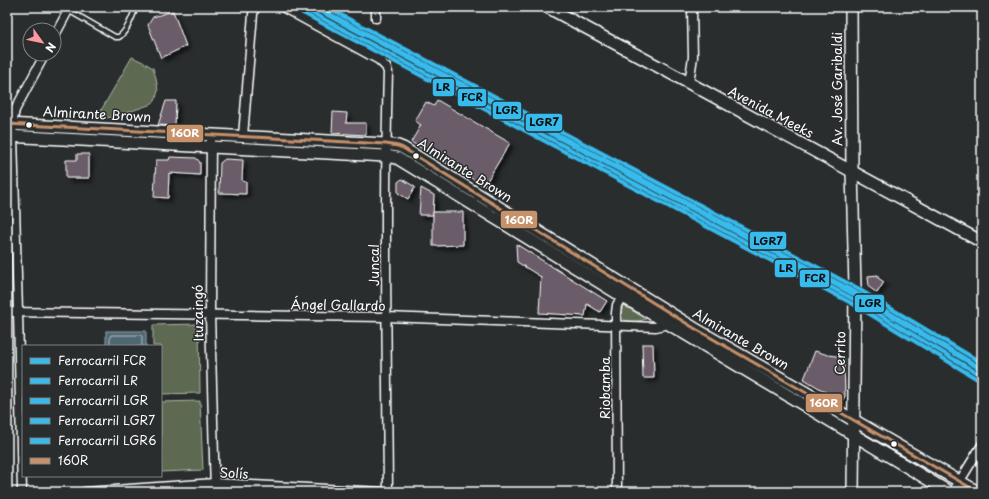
<svg xmlns="http://www.w3.org/2000/svg" width="989" height="499" font-family="'Playpen Sans',sans-serif">
<style>
.green{fill:#5d6a51;stroke:#aeb4a8}
.water{fill:#4e6773;stroke:#95a4ab}
.lines{fill:none;stroke-linecap:round;stroke-linejoin:round}
.shore{stroke:#b8c2c7;stroke-width:1}
.building{fill:#6a5b67;stroke:#fff;filter:url(#shadow)}
.lane-casing{stroke:#fff;stroke-width:7}
.street-casing{stroke:#fff;stroke-width:11}
.secondary-casing{stroke:#fff;stroke-width:14}
.lane{stroke:#2a2d2e;stroke-width:4}
.street{stroke:#2a2d2e;stroke-width:8}
.secondary{stroke:#2a2d2e;stroke-width:11}
.bus-1-casing{stroke:#2a2d2e;stroke-width:6}
.bus-1{stroke:#c7916a;stroke-width:3}
.rail-1-casing{stroke:#2a2d2e;stroke-width:7}
.rail-2-casing{stroke:#2a2d2e;stroke-width:7}
.rail-3-casing{stroke:#2a2d2e;stroke-width:7}
.rail-4-casing{stroke:#2a2d2e;stroke-width:7}
.rail-5-casing{stroke:#2a2d2e;stroke-width:7}
.rail-1{stroke:#37bbed;stroke-width:4}
.rail-2{stroke:#37bbed;stroke-width:4}
.rail-3{stroke:#37bbed;stroke-width:4}
.rail-4{stroke:#37bbed;stroke-width:4}
.rail-5{stroke:#37bbed;stroke-width:4}
.bus-dot{fill:#fff;stroke:#2a2d2e;stroke-width:1.5}
.labels{text-anchor:middle;stroke-width:3;stroke-linejoin:round;paint-order:stroke}
.street-label{font-size:13px;fill:#fff;stroke:#2a2d2e}
.line-badge{stroke:#2a2d2e;stroke-width:1.5}
.badge-label{font-size:11px;text-anchor:middle;font-weight:bold;fill:#fff}
.pale-badge-label{font-size:11px;text-anchor:middle;font-weight:bold;fill:#111}
</style>
<defs>
<filter id="shadow"><feDropShadow dx="3.5" dy="3.5" stdDeviation="2" flood-color="#0009"/></filter>
</defs>
<rect width="100%" height="100%" fill="#2a2d2e"/>
<filter id="ink" filterUnits="userSpaceOnUse"><feTurbulence type="fractalNoise" baseFrequency=".025" numOctaves="2"/><feDisplacementMap in="SourceGraphic" scale="8" xChannelSelector="R" yChannelSelector="G"/><feConvolveMatrix kernelMatrix="1 2 1 2 8 2 1 2 1" color-interpolation-filters="sRGB"/></filter>
<g filter="url(#ink)">
<!-- green -->
<g class="green">
<path d="M 132,57 L 143,62 L 153,68 L 156,78 L 158,91 L 155,101 L 149,105 L 114,117 L 96,119 Z"/>
<path d="M 623,305 L 646,319 C 642,321 626,323 623,319 C 620,316 622,309 623,305 Z"/>
<path d="M 199,324 L 200,393 L 161,394 L 161,346 L 153,346 L 153,325 Z"/>
<path d="M 200,401 L 203,470 L 161,472 L 161,402 Z"/>
</g>
<!-- water -->
<rect class="water" x="106" y="331" width="40" height="15"/>
<g class="lines">
<!-- shore -->
<path class="shore" d="M 110,346 L 110,337 L 111,335 L 140,335 L 142,336 L 142,346"/>
</g>
<!-- building -->
<g class="building">
<path d="M 173,11 L 186,46 L 161,58 L 148,25 L 153,17 Z"/>
<path d="M 437,100 L 510,143 L 484,186 L 411,142 L 421,125 L 415,121 L 426,102 L 434,106 Z"/>
<path d="M 166,101 L 176,101 L 175,126 L 158,125 Z"/>
<path d="M 333,112 L 347,113 L 346,123 L 366,123 L 366,135 L 332,133 Z"/>
<path d="M 77,154 L 89,154 L 89,178 L 66,178 L 66,160 L 77,160 Z"/>
<path d="M 170,157 L 196,158 L 200,162 L 200,175 L 169,173 L 168,198 L 154,197 L 156,160 L 169,160 Z"/>
<path d="M 225,159 L 243,160 L 242,181 L 246,182 L 246,194 L 219,193 L 220,163 Z"/>
<path d="M 402,179 L 415,187 L 408,199 L 398,193 L 398,182 Z"/>
<path d="M 421,188 L 434,195 L 433,215 L 419,215 Z"/>
<path d="M 433,212 L 463,212 L 463,245 L 433,246 Z"/>
<path d="M 516,244 L 607,301 L 600,312 L 587,304 L 585,316 L 539,313 L 541,277 L 517,262 Z"/>
<path d="M 878,275 L 878,278 L 884,282 L 877,293 L 869,287 L 868,276 Z"/>
<path d="M 642,344 L 653,344 L 654,378 L 643,378 Z"/>
<path d="M 815,351 L 828,355 L 844,357 L 845,396 L 843,400 L 839,400 L 804,379 Z"/>
</g>
<g class="lines">
<defs>
<path id="lane" d="M 68,10 L 115,37 L 119,37 C 128,30 132,17 136,7"/>
<g id="street">
<path d="M 282,7 L 379,60 L 386,67 L 388,72 C 384,212 387,352 388,492"/>
<path d="M 376,7 L 376,18"/>
<path d="M 54,37 L 70,7"/>
<path d="M 689,83 L 693,57 L 692,7"/>
<path d="M 211,134 L 210,315 L 215,492"/>
<path d="M 243,136 L 253,14 L 255,7"/>
<path d="M 7,312 L 386,317 L 656,327 L 669,324"/>
<path d="M 22,492 L 18,312 L 13,136 L 12,124 L 15,110 L 45,54"/>
<path d="M 85,492 L 215,483 L 382,492"/>
<path d="M 617,492 L 616,313 L 617,305 L 624,293"/>
<path d="M 953,492 L 982,445"/>
</g>
<g id="secondary">
<path d="M 547,7 L 689,83 L 982,242"/>
<path d="M 851,7 L 852,171 L 855,287 L 853,492"/>
<path d="M 7,124 L 386,144 L 398,146 L 403,148 L 694,328 L 978,492"/>
<path d="M 7,136 L 211,147 L 386,156 L 397,158 L 622,296 L 949,492"/>
</g>
</defs>
<!-- lane casing -->
<use href="#lane" class="lane-casing"/>
<!-- street casing -->
<use href="#street" class="street-casing"/>
<!-- secondary casing -->
<use href="#secondary" class="secondary-casing"/>
<!-- lane -->
<use href="#lane" class="lane"/>
<!-- street -->
<use href="#street" class="street"/>
<!-- secondary -->
<use href="#secondary" class="secondary"/>
<defs>
<path id="bus-1" d="M 7,124 L 386,144 L 398,146 L 403,148 L 694,328 L 978,492"/>
</defs>
<!-- bus-1 casing -->
<use href="#bus-1" class="bus-1-casing"/>
<!-- bus-1 -->
<use href="#bus-1" class="bus-1"/>
<defs>
<path id="rail-1" d="M 301,7 L 855,300 L 982,376"/>
<path id="rail-2" d="M 299,11 L 853,304 L 979,380"/>
<path id="rail-3" d="M 312,7 L 857,296 L 982,370"/>
<path id="rail-4" d="M 326,7 L 855,287 L 982,363"/>
<path id="rail-5" d="M 324,11 L 853,291 L 979,367"/>
</defs>
<!-- rail-1 casing -->
<use href="#rail-1" class="rail-1-casing"/>
<!-- rail-2 casing -->
<use href="#rail-2" class="rail-2-casing"/>
<!-- rail-3 casing -->
<use href="#rail-3" class="rail-3-casing"/>
<!-- rail-4 casing -->
<use href="#rail-4" class="rail-4-casing"/>
<!-- rail-5 casing -->
<use href="#rail-5" class="rail-5-casing"/>
<!-- rail-1 -->
<use href="#rail-1" class="rail-1"/>
<!-- rail-2 -->
<use href="#rail-2" class="rail-2"/>
<!-- rail-3 -->
<use href="#rail-3" class="rail-3"/>
<!-- rail-4 -->
<use href="#rail-4" class="rail-4"/>
<!-- rail-5 -->
<use href="#rail-5" class="rail-5"/>
</g>
</g>
<!-- markers -->
<g class="bus-dot">
<circle cx="29" cy="125" r="3.5"/>
<circle cx="416" cy="156" r="3.5"/>
<circle cx="894" cy="444" r="3.5"/>
</g>
<g class="labels">
<!-- street labels -->
<g class="street-label">
<text transform="translate(837 89) rotate(-90)" y="5">Av. José Garibaldi</text>
<text transform="translate(771 112) rotate(28)" y="5">Avenida Meeks</text>
<text transform="translate(97 114) rotate(3)" y="5">Almirante Brown</text>
<text transform="translate(465 170) rotate(32)" y="5">Almirante Brown</text>
<text transform="translate(374 265) rotate(-90)" y="5">Juncal</text>
<text transform="translate(338 305) rotate(1)" y="5">Ángel Gallardo</text>
<text transform="translate(198 313) rotate(-91)" y="5">Ituzaingó</text>
<text transform="translate(741 339) rotate(30)" y="5">Almirante Brown</text>
<text transform="translate(840 353) rotate(-89)" y="5">Cerrito</text>
<text transform="translate(605 388) rotate(-90)" y="5">Riobamba</text>
<text transform="translate(234 473) rotate(3)" y="5">Solís</text>
</g>
</g>
<g class="line-badge">
<rect x="432" y="78" width="23" height="19" rx="4" fill="#37bbed"/>
<rect x="457" y="88" width="30" height="19" rx="4" fill="#37bbed"/>
<rect x="492" y="101" width="30" height="19" rx="4" fill="#37bbed"/>
<rect x="525" y="113" width="38" height="19" rx="4" fill="#37bbed"/>
<rect x="166" y="124" width="38" height="19" rx="4" fill="#c7916a"/>
<rect x="500" y="210" width="38" height="19" rx="4" fill="#c7916a"/>
<rect x="749" y="231" width="38" height="19" rx="4" fill="#37bbed"/>
<rect x="774" y="259" width="23" height="19" rx="4" fill="#37bbed"/>
<rect x="799" y="269" width="31" height="19" rx="4" fill="#37bbed"/>
<rect x="854" y="294" width="31" height="19" rx="4" fill="#37bbed"/>
<rect x="805" y="393" width="38" height="20" rx="4" fill="#c7916a"/>
</g>
<g class="badge-label">
<text x="185" y="137">160R</text>
<text x="519" y="224">160R</text>
<text x="824" y="407">160R</text>
</g>
<g class="pale-badge-label">
<text x="443" y="91">LR</text>
<text x="472" y="101">FCR</text>
<text x="507" y="114">LGR</text>
<text x="544" y="126">LGR7</text>
<text x="768" y="245">LGR7</text>
<text x="786" y="272">LR</text>
<text x="815" y="282">FCR</text>
<text x="870" y="307">LGR</text>
</g>
<!-- margin -->
<rect width="989" height="499" fill="none" stroke="#2a2d2e" stroke-width="24"/>
<rect x="12" y="12" width="965" height="475" fill="none" stroke="#fff" stroke-width="1.5" filter="url(#ink)"/>
<!-- legend -->
<rect x="22" y="345" width="140" height="132" fill="#2a2d2e" stroke="#7f8182"/>
<rect x="30" y="358" width="20" height="6" fill="#37bbed" stroke="#7f8182"/>
<text x="58" y="365" font-size="12" fill="#ffffff">Ferrocarril FCR</text>
<rect x="30" y="378" width="20" height="6" fill="#37bbed" stroke="#7f8182"/>
<text x="58" y="385" font-size="12" fill="#ffffff">Ferrocarril LR</text>
<rect x="30" y="398" width="20" height="6" fill="#37bbed" stroke="#7f8182"/>
<text x="58" y="405" font-size="12" fill="#ffffff">Ferrocarril LGR</text>
<rect x="30" y="418" width="20" height="6" fill="#37bbed" stroke="#7f8182"/>
<text x="58" y="425" font-size="12" fill="#ffffff">Ferrocarril LGR7</text>
<rect x="30" y="438" width="20" height="6" fill="#37bbed" stroke="#7f8182"/>
<text x="58" y="445" font-size="12" fill="#ffffff">Ferrocarril LGR6</text>
<rect x="30" y="458" width="20" height="6" fill="#c7916a" stroke="#7f8182"/>
<text x="58" y="465" font-size="12" fill="#ffffff">160R</text>
<!-- north arrow -->
<g transform="translate(42 42) rotate(123)"><circle r="19" fill="#2a2d2e" stroke="#7f8182"/>
<path d="M0-3L7 15L0 10L-7 15Z" fill="#ff9aa2"/>
<text y="-6" font-size="11" font-weight="bold" text-anchor="middle" fill="#ffffff">N</text>
</g>
</svg>
